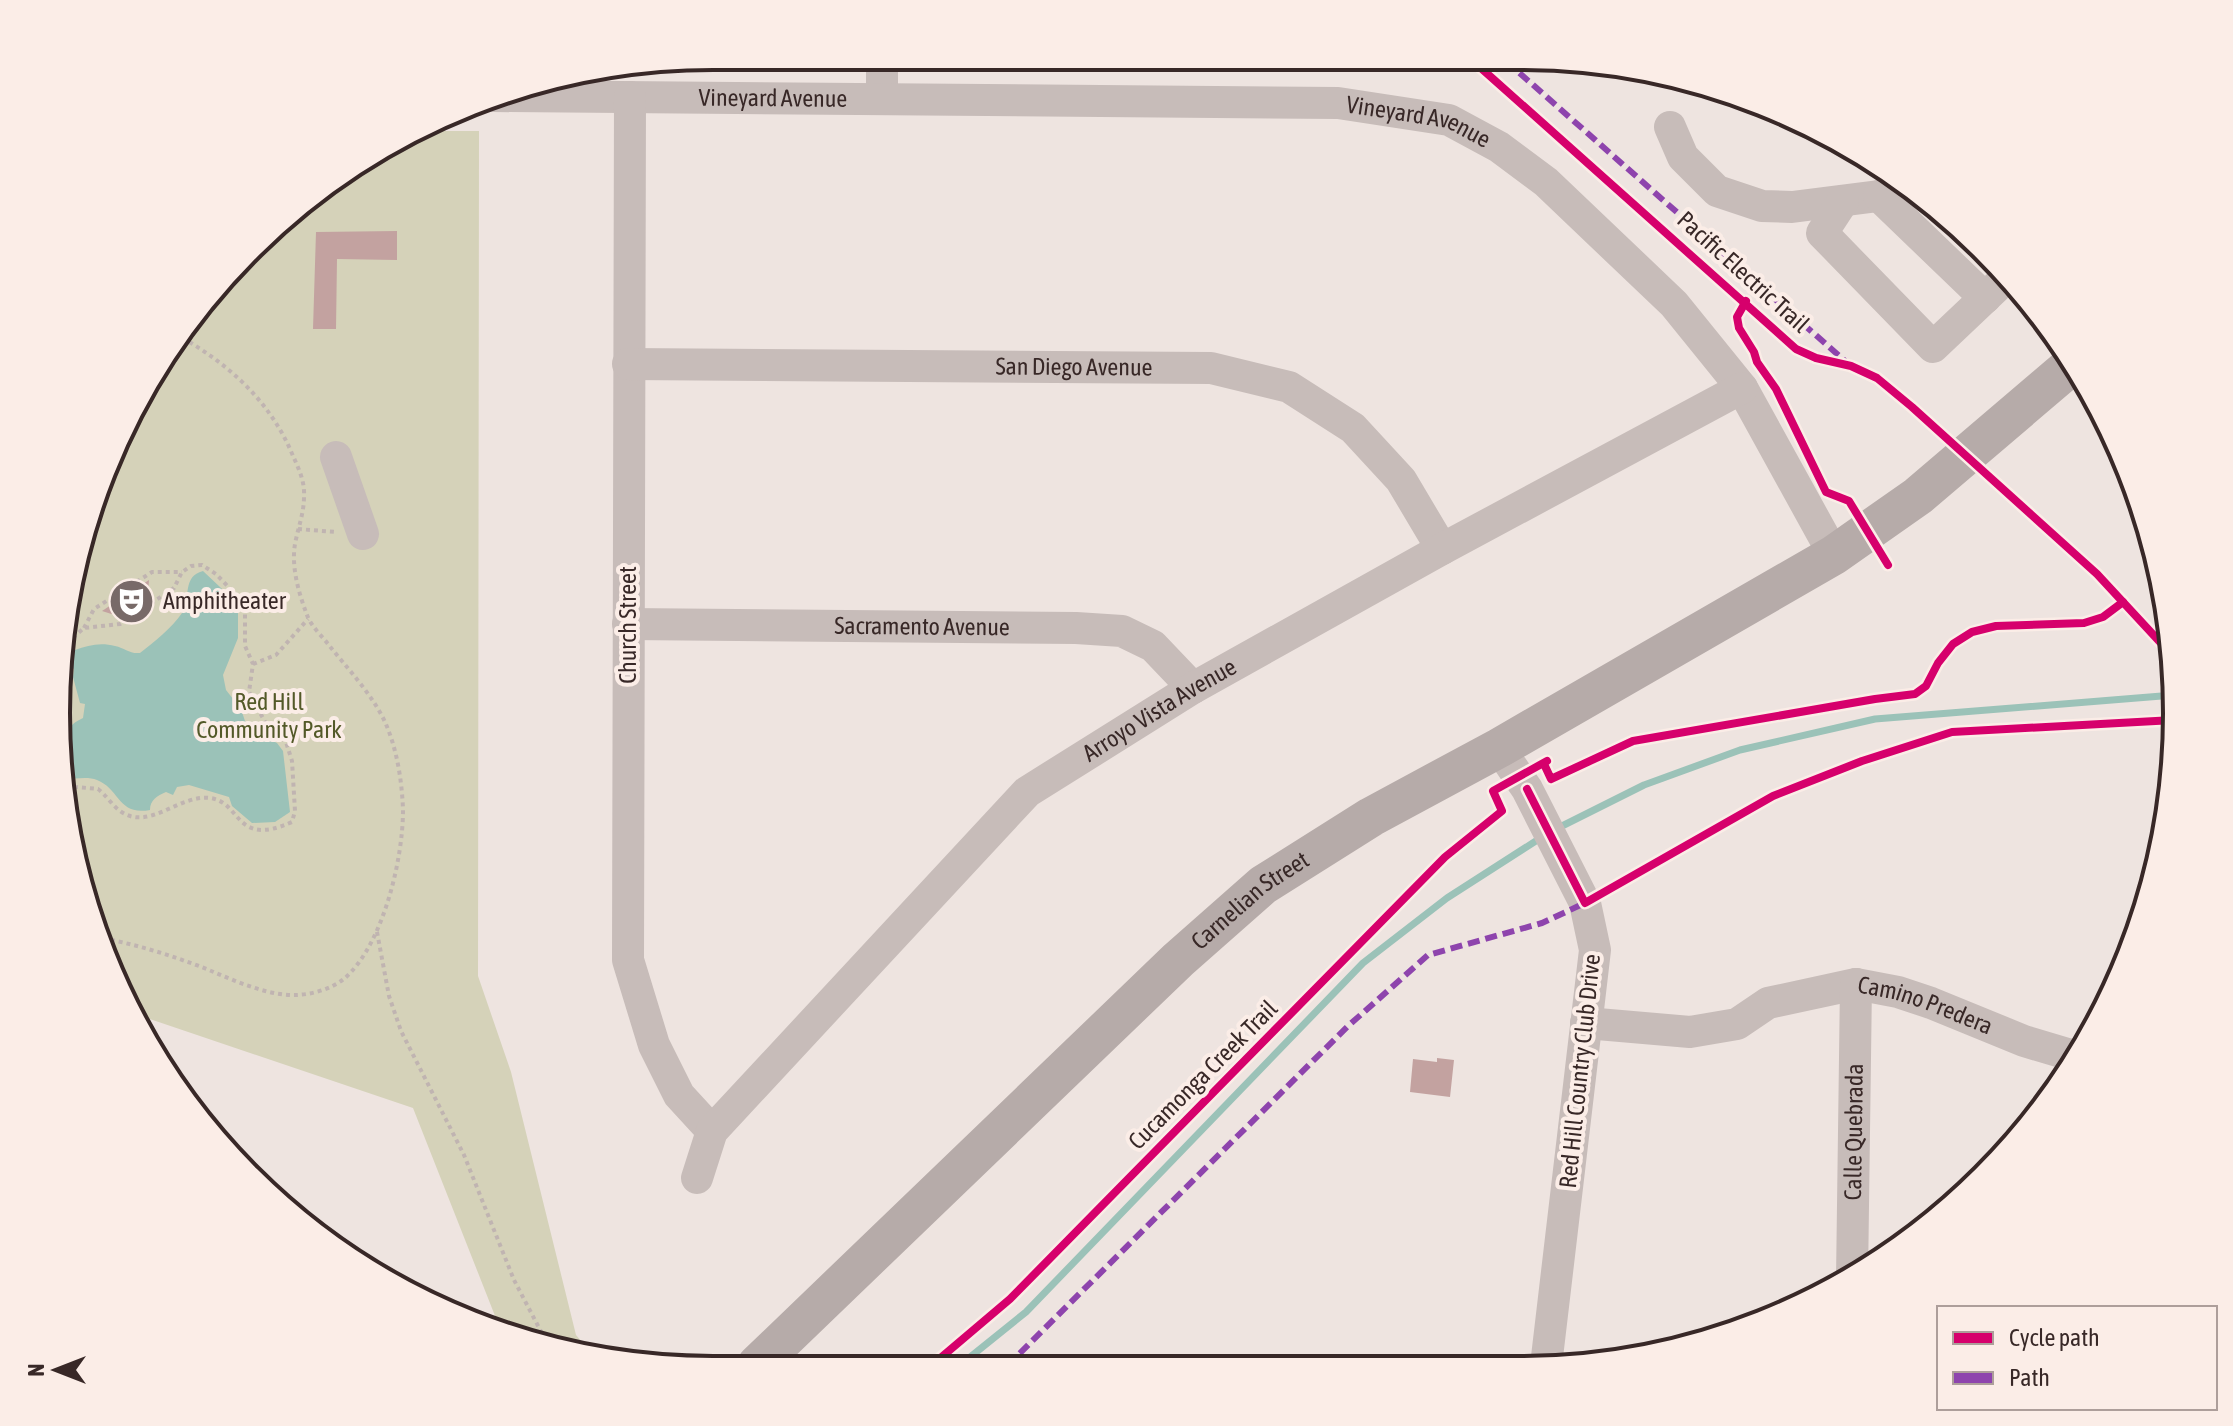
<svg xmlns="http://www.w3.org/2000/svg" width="2233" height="1426" font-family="'Asap Condensed',sans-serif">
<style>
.green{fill:#d5d2b9}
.water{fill:#9bc2b8}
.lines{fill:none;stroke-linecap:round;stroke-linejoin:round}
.stream{stroke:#9bc2b8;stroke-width:7}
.building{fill:#c3a2a0}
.path{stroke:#c0b4b1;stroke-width:4;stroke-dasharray:4 4;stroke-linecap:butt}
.minor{stroke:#c7bcb9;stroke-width:32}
.major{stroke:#b6aba9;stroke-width:40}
.quiet{stroke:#8e44ad;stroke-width:6;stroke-dasharray:12 6;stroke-linecap:butt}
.cycleway-casing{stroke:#fbede7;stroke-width:13}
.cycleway{stroke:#d6006c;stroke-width:8}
.labels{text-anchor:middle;stroke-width:8;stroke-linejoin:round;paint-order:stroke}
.street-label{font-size:24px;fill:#382827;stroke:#fbede7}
.poi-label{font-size:24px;fill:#382827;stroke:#fbede7;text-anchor:start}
.park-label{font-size:24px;fill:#535928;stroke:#fbede7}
.rim{fill:none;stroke:#382827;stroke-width:4}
</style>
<rect width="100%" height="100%" fill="#eee4e0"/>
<!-- green -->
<path class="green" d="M 420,131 L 479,131 L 478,976 L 511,1072 L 576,1335 L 593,1355 L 501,1331 L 413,1108 L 138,1015 L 79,883 L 56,713 L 91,501 L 192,313 L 348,167 Z"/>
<!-- water -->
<path class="water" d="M 203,571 L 238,604 L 238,638 L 223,675 L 226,690 L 241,709 L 245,721 L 263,736 L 277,743 L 283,751 L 290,812 L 275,822 L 252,823 L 232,806 L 229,797 L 189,785 L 177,787 L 173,795 L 166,792 C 157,796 150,800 150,810 C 118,816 120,789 97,780 C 88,776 75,779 65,779 C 62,756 57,729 83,718 L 85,704 L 80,703 L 73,677 L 74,669 L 68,665 L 75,650 C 88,645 101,642 115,646 C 125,648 129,654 140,653 C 154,642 172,628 182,613 C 191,598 182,576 203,571 Z"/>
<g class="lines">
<!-- stream -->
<g class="stream">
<path d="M 1556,829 L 1644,785 L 1740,750 L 1875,719 L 2174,695"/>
<path d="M 959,1366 L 1026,1312 L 1363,963 L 1447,898 L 1542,837"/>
</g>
</g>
<!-- building -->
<g class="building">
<path d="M 397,231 L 397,260 L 337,259 L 336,329 L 313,329 L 316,232 Z"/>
<path d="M 149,580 L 147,604 L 124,618 L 102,611 Z"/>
<path d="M 1437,1058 L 1454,1060 L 1450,1097 L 1410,1092 L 1413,1059 L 1437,1062 Z"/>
</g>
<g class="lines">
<!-- path -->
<g class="path">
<path d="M 298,529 L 336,532"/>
<path d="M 84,628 L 94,609 L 152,572 L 182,572"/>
<path d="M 253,664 L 276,655 L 308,619"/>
<path d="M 57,705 L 57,724"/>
<path d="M 66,786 L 98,789 C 106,795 112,805 120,811 C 149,832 179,794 210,798 C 242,802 234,848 292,822 L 295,811 L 292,761 L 286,742 L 265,722 L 249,692 L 253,664 L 245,646 L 245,614 L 243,602 L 216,574 L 202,565 L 191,566 L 182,572 L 174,588 L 120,624 L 84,628 L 68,642"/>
<path d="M 377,932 L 389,996 L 401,1031 L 464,1155 L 514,1280 L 547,1343"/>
<path d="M 103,938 C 131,944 158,951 185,961 C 219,972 257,995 294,995 C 311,995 332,989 345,978 C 383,944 403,860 403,810 C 402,781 397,749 385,722 C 372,694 347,668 328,644 C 321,635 311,626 307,615 C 299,594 291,567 295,544 C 298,528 304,513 304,497 C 305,482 299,469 293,456 C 271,402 229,364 179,336"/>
</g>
<!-- minor -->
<g class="minor">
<path d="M 882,57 L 882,98"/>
<path id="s1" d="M 493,96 L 1338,103 L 1449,120 L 1499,147 L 1546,182 L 1674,304 L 1742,388 L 1834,555"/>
<path d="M 630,97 L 628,960 L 654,1045 L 679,1095 L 712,1131"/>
<path d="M 1670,127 L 1683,157 L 1717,191 L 1762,206 L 1792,207 L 1918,191"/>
<path d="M 1879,196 L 1985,298"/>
<path d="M 1843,201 L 1822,233 L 1933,347 L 2009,275"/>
<path id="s2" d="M 628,364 L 1211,368 L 1289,387 L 1353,428 L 1401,480 L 1442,549"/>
<path d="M 336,457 L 363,534"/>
<path id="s3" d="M 628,624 L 1076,628 L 1122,631 L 1153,646 L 1193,688"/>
<path d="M 1499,748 L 1527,789 L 1585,903 L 1595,950 L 1547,1357 L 1550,1368"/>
<path id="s4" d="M 1586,1023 L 1690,1032 L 1737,1024 L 1768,1003 L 1856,984 L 1898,992 L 1931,1003 L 2024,1041 L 2071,1055 L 2078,1054"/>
<path id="s5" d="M 697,1178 L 712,1131 L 1027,792 L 1193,688 L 1442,549 L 1742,388"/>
<path id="s6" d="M 1852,1280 L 1856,984"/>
</g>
<!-- major -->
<path class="major" id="s7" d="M 757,1365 L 1178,960 L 1263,885 L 1371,817 L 1499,748 L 1834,555 L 1918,496 L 2074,363"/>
<!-- quiet -->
<g class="quiet">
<path d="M 1506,61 L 1845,361"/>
<path d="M 1007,1366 L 1347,1027 L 1428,955 L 1542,923 L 1585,903"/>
</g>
<defs>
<g id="cycleway">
<path d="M 1473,61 L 1796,349 L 1816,358 L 1851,366 L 1877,378 L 1912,407 L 2097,574 L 2172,655"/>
<path d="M 1746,301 L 1737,317 L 1739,328 L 1754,352 L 1757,362 L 1776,389 L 1826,492 L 1849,501 L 1888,565"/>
<path d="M 1544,764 L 1551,779 L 1633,741 L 1875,699 L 1915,694 L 1926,686 L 1938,663 L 1953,644 L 1972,632 L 1996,626 L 2084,623 L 2103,617 L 2123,602"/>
<path d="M 1527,789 L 1585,903 L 1773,796 L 1862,761 L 1952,732 L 2174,720"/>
<path d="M 931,1366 L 1010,1299 L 1445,857 L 1502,811 L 1493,791 L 1547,761"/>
</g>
</defs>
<!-- cycleway casing -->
<use href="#cycleway" class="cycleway-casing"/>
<!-- cycleway -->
<use href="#cycleway" class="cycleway"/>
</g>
<!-- icons -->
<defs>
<symbol id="theatre-disc" viewBox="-11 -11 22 22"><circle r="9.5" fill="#786a68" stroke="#fbede7"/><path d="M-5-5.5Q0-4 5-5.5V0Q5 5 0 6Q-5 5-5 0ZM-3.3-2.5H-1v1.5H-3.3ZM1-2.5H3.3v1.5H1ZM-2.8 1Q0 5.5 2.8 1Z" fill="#fff"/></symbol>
</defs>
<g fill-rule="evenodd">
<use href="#theatre-disc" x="106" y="576" width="51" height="51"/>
</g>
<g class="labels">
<!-- street labels -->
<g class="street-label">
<text dy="8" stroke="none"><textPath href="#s1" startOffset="280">Vineyard Avenue</textPath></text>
<text dy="8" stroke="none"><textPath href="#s1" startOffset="928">Vineyard Avenue</textPath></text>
<text transform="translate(1743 272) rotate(42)" y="8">Pacific Electric Trail</text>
<text dy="8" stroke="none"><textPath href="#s2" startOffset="446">San Diego Avenue</textPath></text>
<text transform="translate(628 625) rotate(-90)" y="8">Church Street</text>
<text dy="8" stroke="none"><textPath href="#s3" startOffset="294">Sacramento Avenue</textPath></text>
<text dy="8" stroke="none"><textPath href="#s5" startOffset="668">Arroyo Vista Avenue</textPath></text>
<text dy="8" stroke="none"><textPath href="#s7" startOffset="678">Carnelian Street</textPath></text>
<text dy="8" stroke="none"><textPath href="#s4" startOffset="352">Camino Predera</textPath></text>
<text transform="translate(1580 1071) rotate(-84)" y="8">Red Hill Country Club Drive</text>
<text transform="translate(1203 1075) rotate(-45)" y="8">Cucamonga Creek Trail</text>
<text dy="8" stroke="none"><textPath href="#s6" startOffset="148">Calle Quebrada</textPath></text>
</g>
<!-- poi labels -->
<g class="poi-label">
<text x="163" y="609">Amphitheater</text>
</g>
<!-- park labels -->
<g class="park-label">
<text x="269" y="710">Red Hill<tspan x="269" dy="28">Community Park</tspan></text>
</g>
</g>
<!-- crop -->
<path d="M0 0H2233V1426H0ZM713 70H1520A643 643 0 0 1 2163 713V713A643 643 0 0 1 1520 1356H713A643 643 0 0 1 70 713V713A643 643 0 0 1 713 70Z" fill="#fbede7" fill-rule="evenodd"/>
<path class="rim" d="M713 70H1520A643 643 0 0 1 2163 713V713A643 643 0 0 1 1520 1356H713A643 643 0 0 1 70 713V713A643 643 0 0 1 713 70Z"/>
<!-- legend -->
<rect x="1937" y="1306" width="280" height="104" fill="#fbede7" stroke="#ad9e9a" stroke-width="2"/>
<rect x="1953" y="1332" width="40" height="12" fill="#d6006c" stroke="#ad9e9a" stroke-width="2"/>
<text x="2009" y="1346" font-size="24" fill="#382827">Cycle path</text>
<rect x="1953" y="1372" width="40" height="12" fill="#8e44ad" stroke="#ad9e9a" stroke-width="2"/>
<text x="2009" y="1386" font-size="24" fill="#382827">Path</text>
<!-- north arrow -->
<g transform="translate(56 1370) rotate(270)" stroke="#fbede7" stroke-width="6" paint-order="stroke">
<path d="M0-6L14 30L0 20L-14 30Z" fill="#382827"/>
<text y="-12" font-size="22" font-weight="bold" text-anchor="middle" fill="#382827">N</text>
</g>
</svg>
